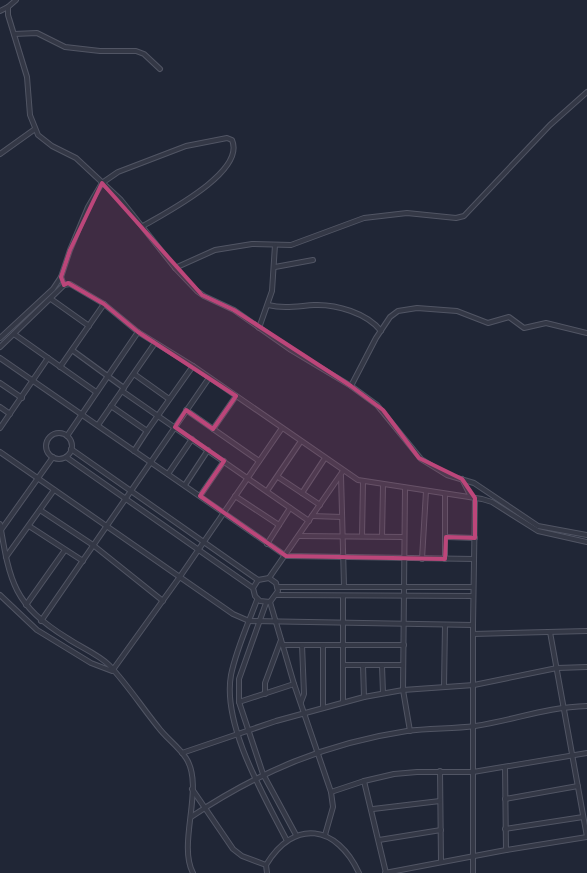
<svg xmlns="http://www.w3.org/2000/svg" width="587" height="873" font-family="Figtree,sans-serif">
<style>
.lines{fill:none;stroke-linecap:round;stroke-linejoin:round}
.street-casing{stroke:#515564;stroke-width:6}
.street{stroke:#343846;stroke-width:4}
.marked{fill:#bc467a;fill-opacity:0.2;stroke:#bc467a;stroke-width:4;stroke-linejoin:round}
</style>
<rect width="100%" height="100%" fill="#202636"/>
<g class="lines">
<defs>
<g id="street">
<path d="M 16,0 L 8,7 L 8,15 L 27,77 L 30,115 L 38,135 L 52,146 L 76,158 L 121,200 L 175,268 L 197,291 L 204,296 L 234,310 L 291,350 L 351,386 L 377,405 L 421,459 L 447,475 L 474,483 L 538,526 L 587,535"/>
<path d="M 0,11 L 8,7"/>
<path d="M 14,34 L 37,33 L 65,47 L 100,51 L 136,51 L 144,54 L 160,69"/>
<path d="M 0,154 L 35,129"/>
<path d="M 275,267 L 313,260"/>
<path d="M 175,268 L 215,250 L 252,244 L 291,245 L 364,218 L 407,213 L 456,218 L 464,216 L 550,125 L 587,92"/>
<path d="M 64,285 L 70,284 L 104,304 L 138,332 L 193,366 L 358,480 L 482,499 L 492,502 L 538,531 L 587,542"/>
<path d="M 51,299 L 89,326"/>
<path d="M 268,305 C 284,309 298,306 314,305 C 336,304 367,313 381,331"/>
<path d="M 259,328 L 272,291 L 275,245"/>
<path d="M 14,334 L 96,392"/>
<path d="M 0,338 L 53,289 L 61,277"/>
<path d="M 0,347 L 64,285 L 61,277 L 70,250 L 88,207 L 102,183 L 118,172 L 186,146 L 227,138 L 232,140 C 246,172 165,213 143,226"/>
<path d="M 72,350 L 124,388"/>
<path d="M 0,358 L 286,556 L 474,559"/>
<path d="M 60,367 L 104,304"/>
<path d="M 134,374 L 169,399"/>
<path d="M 0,383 L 22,398"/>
<path d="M 351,386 L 376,338 L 390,317 L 398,311 L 417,308 L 457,311 L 488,323 L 509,317 L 524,328 L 546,323 L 587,333"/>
<path d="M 122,391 L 309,521"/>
<path d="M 111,406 L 147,431 L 193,366"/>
<path d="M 0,407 L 10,414"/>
<path d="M 186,410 L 259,461"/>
<path d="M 98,425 L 155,343"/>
<path d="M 0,428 L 48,358"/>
<path d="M 213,429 L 236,396"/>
<circle cx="59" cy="446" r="13"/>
<path d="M 67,436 L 138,332"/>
<path d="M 71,449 L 258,580"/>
<path d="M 134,451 L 147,431"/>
<path d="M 0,452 L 233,614 L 249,621 L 473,625"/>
<path d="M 66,457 L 253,588 L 255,596 L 260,601 L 270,602 L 278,591 L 276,583 L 269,578 L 258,580 L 253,588"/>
<path d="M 168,474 L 192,439"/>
<path d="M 341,476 L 344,586"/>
<path d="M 278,477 L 320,505"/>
<path d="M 462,479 L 471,497"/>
<path d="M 185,485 L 208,450"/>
<path d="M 405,489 L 403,690 L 410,731"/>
<path d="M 267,491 L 301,441"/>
<path d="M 302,493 L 325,458"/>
<path d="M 445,494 L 445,559"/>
<path d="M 200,496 L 224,461"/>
<path d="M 235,496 L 279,525"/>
<path d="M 40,510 L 93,545 L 163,601"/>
<path d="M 312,516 L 342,517"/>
<path d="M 0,524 C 10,583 14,605 67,638 C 80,647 98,654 109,665 C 127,684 141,706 158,727 C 166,738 178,746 186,758 C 205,787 177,843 193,873"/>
<path d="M 29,526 L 83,561"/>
<path d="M 1,530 L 53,457"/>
<path d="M 299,536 L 404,537"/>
<path d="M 362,536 L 363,482"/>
<path d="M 382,536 L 383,486"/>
<path d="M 446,537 L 475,538"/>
<path d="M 267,544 L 290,508"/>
<path d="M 6,557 L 54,490"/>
<path d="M 422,559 L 426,491"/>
<path d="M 269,578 L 343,471"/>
<path d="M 277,587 L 473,587"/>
<path d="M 0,595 L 37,630 L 91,663 L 112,671 L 179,578 L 282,428"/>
<path d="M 277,595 L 473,596"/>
<path d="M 257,600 C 248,624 236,650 231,675 C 222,725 264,796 286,839"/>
<path d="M 270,602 L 294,684 L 331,792 L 364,781 L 394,774 L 417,772 L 473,772 L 587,753"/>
<path d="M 266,603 L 239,679 L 239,702 L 263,774 L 296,835"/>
<path d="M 26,605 L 65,550"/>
<path d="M 41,621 L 209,378"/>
<path d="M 550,632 L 587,837"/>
<path d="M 473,634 L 587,631"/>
<path d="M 283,645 L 404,645"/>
<path d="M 343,665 L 403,665"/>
<path d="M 363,665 L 364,697"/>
<path d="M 382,666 L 383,693"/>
<path d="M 444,686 L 445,625"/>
<path d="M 265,694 L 265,683 L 281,640"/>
<path d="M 239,702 L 294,684"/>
<path d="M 301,702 L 304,694 L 302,645"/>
<path d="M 343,702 L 343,596"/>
<path d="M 323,708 L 323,645"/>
<path d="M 182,753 L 276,721 L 364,697 L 403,690 L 474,685 L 557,668 L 587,667"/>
<path d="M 505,767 L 506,850"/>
<path d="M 440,771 L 441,861"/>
<path d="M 364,781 L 386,873"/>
<path d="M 192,789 L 233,849 L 242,856 L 266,865 L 267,873"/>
<path d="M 505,799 L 578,786"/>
<path d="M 373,809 L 440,801"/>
<path d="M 191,817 C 258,772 327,743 407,731 C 430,728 453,729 475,726 C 515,720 546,707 587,706"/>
<path d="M 505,829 L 583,817"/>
<path d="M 325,835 L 333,807 L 331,792"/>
<path d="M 379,840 L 441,830"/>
<path d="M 266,865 C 294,818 337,825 359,873"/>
<path d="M 385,873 L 506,850 L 587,837"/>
<path d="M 473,873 L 473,625 L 475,498"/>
</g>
</defs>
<!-- street casing -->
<use href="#street" class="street-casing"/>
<!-- street -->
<use href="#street" class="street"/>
</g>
<!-- marked area -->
<path class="marked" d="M 102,183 L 202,295 L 234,310 L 351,386 L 383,410 L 419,458 L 462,479 L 475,498 L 475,538 L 446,537 L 445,559 L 286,556 L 200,496 L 224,461 L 175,427 L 186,410 L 213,429 L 236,396 L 138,332 L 104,304 L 68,283 L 64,285 L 61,277 L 70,250 Z"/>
</svg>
